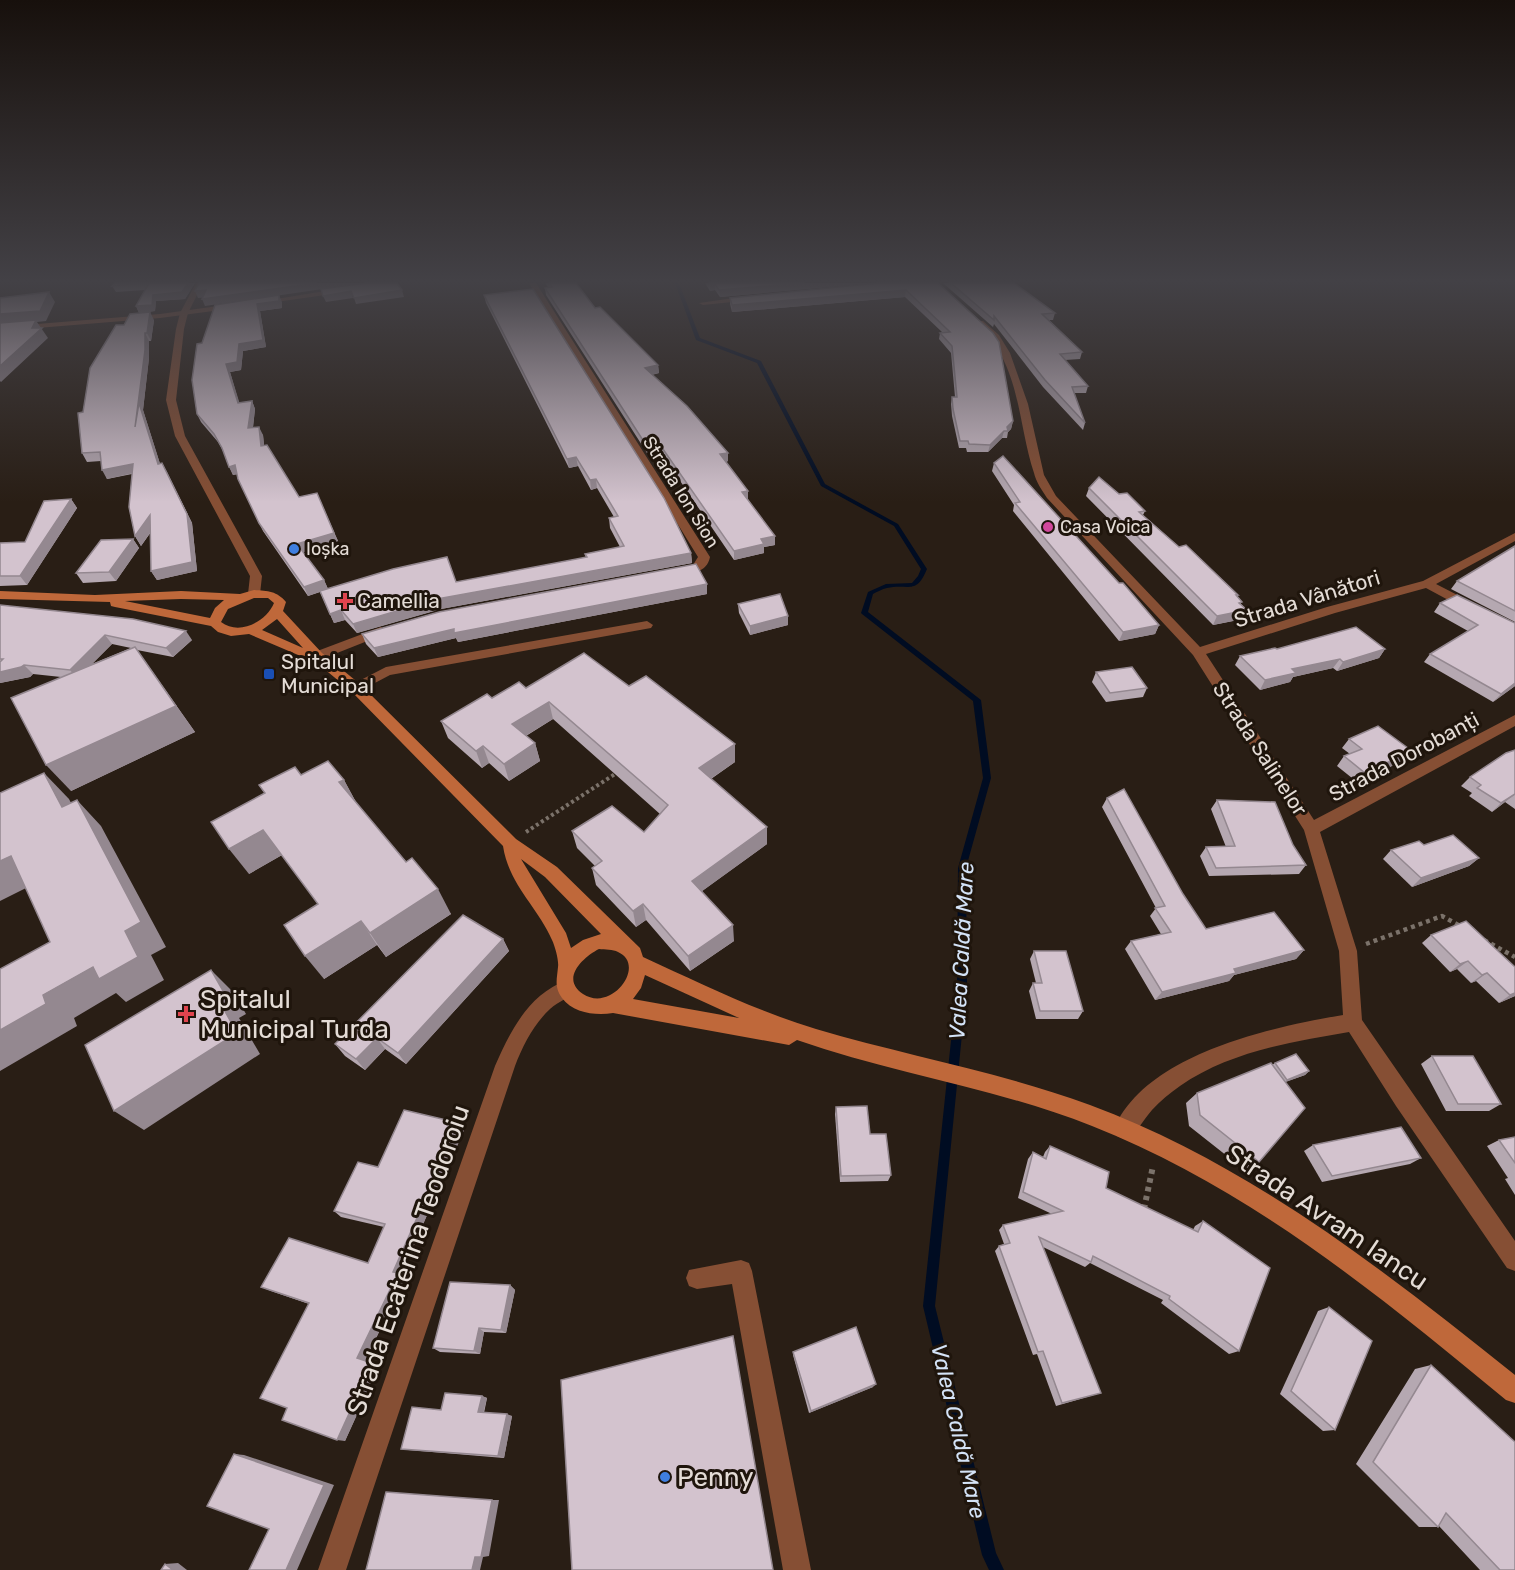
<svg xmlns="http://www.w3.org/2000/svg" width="1515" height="1570" font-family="Rubik,sans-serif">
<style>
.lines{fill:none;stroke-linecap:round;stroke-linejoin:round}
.stream{fill:#000c22;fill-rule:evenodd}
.path-far2{stroke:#7b726a;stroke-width:4;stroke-dasharray:3 3;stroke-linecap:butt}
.path-far1{stroke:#7b726a;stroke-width:4.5;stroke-dasharray:4 4;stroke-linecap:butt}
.path{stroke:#7b726a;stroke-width:6;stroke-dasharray:4.5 4.5;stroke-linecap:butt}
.service{fill:#864f34;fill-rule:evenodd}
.minor{fill:#864f34;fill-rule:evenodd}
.tertiary{fill:#864f34;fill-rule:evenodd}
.secondary{fill:#bf683a;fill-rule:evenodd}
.wall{fill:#b5a8b1;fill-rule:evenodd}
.shaded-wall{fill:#948890}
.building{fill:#d3c3ce;stroke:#948890;stroke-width:1.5}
.hotel-dot{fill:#d1479c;stroke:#1f150c;stroke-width:2}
.shop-dot{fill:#3f7fe0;stroke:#1f150c;stroke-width:2}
.health-dot{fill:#e0444e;stroke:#1f150c;stroke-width:2}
.transit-dot{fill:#1a4fb4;stroke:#1f150c;stroke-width:2}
.labels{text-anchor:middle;stroke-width:6;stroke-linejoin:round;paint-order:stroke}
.far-street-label{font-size:18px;fill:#e4dcd6;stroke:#1f150c}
.far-poi-label{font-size:18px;fill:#e4dcd6;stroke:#1f150c;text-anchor:start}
.street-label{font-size:21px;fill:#e4dcd6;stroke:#1f150c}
.poi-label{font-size:21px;fill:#e4dcd6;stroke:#1f150c;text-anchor:start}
.water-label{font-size:22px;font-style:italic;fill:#d4e3f7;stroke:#1f150c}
.near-poi-label{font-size:26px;fill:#e4dcd6;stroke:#1f150c;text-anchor:start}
.near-street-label{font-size:26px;fill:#e4dcd6;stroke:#1f150c}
</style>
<rect width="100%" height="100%" fill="#291e15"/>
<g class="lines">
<!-- stream -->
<path class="stream" d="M 675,283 L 679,283 L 700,338 L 761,361 L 825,484 L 898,524 L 927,569 C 916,596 908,583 887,588 C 882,589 877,592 873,594 L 868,612 L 981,700 L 991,778 L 966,868 L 967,984 L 935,1306 L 996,1553 L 1004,1570 L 989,1570 L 982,1555 L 923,1306 L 957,984 L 958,868 L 983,778 L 973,701 L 862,614 L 861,613 L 868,592 L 886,584 L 912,583 L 918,576 L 921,569 L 894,526 L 821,486 L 757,363 L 696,340 Z"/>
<!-- path-far2 -->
<path class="path-far2" d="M 526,832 L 615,774"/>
<!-- path-far1 -->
<g class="path-far1">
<path d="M 1484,940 L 1515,957"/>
<path d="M 1366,944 L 1442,916 L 1462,927"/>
</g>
<!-- path -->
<path class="path" d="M 1144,1209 L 1153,1166"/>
<!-- service -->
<g class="service">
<path d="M 647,621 L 653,625 L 651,628 L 390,675 L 356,693 L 349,688 L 351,685 L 386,667 Z"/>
<path d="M 741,1260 L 749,1263 L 752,1271 L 811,1570 L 783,1570 L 732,1284 L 697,1289 L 689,1286 L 686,1278 L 689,1270 Z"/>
</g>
<!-- minor -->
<g class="minor">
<path d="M 529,283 L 536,283 L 710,557 C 707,573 691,573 678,576 L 672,572 L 674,570 L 693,565 L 698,557 Z"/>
<path d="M 343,288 L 346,292 L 262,304 L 258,302 Z"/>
<path d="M 748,296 L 752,298 L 751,300 L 703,305 L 699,303 Z"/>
<path d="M 233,304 L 236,304 L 236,308 L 160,318 L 0,331 L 0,327 L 160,314 Z"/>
<path d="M 977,321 L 983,321 L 999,335 L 1010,353 L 1028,404 L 1044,475 L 1056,496 L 1200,647 L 1327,607 L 1423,581 L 1515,533 L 1515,541 L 1436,584 L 1473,603 L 1473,609 L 1465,609 L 1426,588 L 1335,613 L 1206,654 L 1314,820 L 1515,715 L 1515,726 L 1320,832 L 1357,951 L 1362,1020 L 1515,1241 L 1515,1271 L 1507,1268 L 1396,1106 L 1349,1032 C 1290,1042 1229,1052 1180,1086 C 1170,1093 1160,1101 1152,1110 C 1143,1120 1137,1134 1124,1139 L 1117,1136 L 1114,1129 C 1145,1054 1272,1027 1343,1015 L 1339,951 L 1304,830 L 1193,655 L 1047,498 C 1042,490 1036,482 1034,473 C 1017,422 1021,363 977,325 Z"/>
<path d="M 381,627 L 387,631 L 385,634 L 322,659 L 317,660 L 310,656 L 312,653 Z"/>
<path d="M 567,980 L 573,982 L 576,988 C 572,998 558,1001 550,1009 C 534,1024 523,1045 515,1066 L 346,1570 L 318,1570 L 495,1066 C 511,1030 528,995 567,980 Z"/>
</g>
<!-- tertiary -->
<path class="tertiary" d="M 196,283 L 203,283 L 188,313 L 184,329 L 176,400 L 185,436 L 262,576 L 260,594 L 254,598 L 248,594 L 250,576 L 175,436 L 166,400 L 176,329 L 180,313 Z"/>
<!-- secondary -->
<path class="secondary" d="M 254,590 C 268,591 277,591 286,602 L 283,611 L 322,653 L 361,685 L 516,839 L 557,867 L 640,948 L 643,957 C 700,983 756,1011 816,1029 C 907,1056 1001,1072 1090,1105 C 1249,1164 1385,1271 1515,1375 L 1515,1403 L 1506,1400 C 1379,1295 1247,1187 1092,1126 C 997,1088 894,1074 797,1040 L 789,1045 L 613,1013 C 596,1016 573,1013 562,998 C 554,987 557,979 558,967 C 559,961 555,946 552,940 C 537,906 509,885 503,846 L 351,691 L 317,663 L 249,634 L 231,636 L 218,632 L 211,626 L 115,607 L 111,606 L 110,602 L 0,599 L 0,591 L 95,595 L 181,591 L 240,594 ZM 254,598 L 268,598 L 274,603 C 266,622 239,636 221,622 L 228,609 ZM 181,599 L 224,600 L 215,608 L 210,618 L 125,601 ZM 277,619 L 303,648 L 262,630 ZM 521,859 L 545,877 L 601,934 L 583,940 L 571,948 L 566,933 ZM 599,949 C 605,950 613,949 618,952 C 647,965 612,1013 583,994 C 560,979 583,957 599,949 ZM 645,975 L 739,1018 L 633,999 L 641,988 Z"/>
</g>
<!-- wall -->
<g class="wall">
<path d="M 115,283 L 195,283 L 185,299 L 156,301 L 155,311 L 139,313 L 136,306 L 145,290 L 116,292 L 112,286 Z"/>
<path d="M 545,283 L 576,283 L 595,308 L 658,365 L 659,373 L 652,375 L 728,453 L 728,461 L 726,462 L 775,545 L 764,547 L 764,553 L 734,560 L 657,447 L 647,453 L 546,295 L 545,288 L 548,287 Z"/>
<path d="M 705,283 L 871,283 L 720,297 L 715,290 L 710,291 Z"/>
<path d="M 938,283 L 1013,421 L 1011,429 L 1008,432 L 1007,438 L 1002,438 L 988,452 L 967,452 L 966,448 L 959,448 L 952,416 L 951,404 L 952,397 L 955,397 L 951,353 L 939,339 L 940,333 L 942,332 L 905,297 L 732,312 L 730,304 L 730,298 Z"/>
<path d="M 943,283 L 1014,283 L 1055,313 L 1053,320 L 1049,320 L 1082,352 L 1080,359 L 1065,360 L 1088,386 L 1086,393 L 1074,393 L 1085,423 L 1083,430 L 1043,387 L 994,324 L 993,327 Z"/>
<path d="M 484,295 L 691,553 L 692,563 L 441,609 L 357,633 L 345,620 L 334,623 L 320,592 L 308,596 L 263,531 L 238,479 L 237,474 L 233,475 L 223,451 L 218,442 L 201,422 L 197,414 L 202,343 L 215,305 L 282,302 L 282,308 L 260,311 L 266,347 L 243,351 L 241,370 L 230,372 L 239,403 L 252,401 L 255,409 L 253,427 L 263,435 L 264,445 L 299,497 L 317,493 L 338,541 L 303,552 L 324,580 L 328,589 L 456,582 L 586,558 L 585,554 L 620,547 L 610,528 L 609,518 L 614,517 L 597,488 L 591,490 L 578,466 L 569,468 L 486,303 Z"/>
<path d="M 154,320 L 151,341 L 149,341 L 149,358 L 143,410 L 160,464 L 162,463 L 167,472 L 192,523 L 197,571 L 157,580 L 151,571 L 151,532 L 141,546 L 135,536 L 132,474 L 107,479 L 101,461 L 87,462 L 82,453 L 83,412 L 124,325 Z"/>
<path d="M 994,463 L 1119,583 L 1159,625 L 1155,634 L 1119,641 L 1013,511 L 1014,505 L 992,471 Z"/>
<path d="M 1089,488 L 1119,494 L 1145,511 L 1143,515 L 1179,547 L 1238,595 L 1237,597 L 1241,604 L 1247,610 L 1243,619 L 1213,625 L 1086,496 Z"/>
<path d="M 71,499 L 77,508 L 27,585 L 0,586 L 0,543 L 25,542 Z"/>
<path d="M 133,539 L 139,548 L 116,581 L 83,583 L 76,573 Z"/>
<path d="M 1515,546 L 1515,622 L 1451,589 L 1457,581 Z"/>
<path d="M 707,584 L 707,594 L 458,642 L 456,638 L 378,657 L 366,644 L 362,634 Z"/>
<path d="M 1440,603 L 1515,623 L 1515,686 L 1493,702 L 1424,662 L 1430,654 L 1468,631 L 1434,612 Z"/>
<path d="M 738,604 L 788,616 L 788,625 L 750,635 L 739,613 Z"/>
<path d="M 0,605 L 192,640 L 173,657 L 137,650 L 195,732 L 71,791 L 61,677 L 33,674 L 30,677 L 0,683 ZM 112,644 L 131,648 L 92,664 Z"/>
<path d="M 1277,649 L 1385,649 L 1379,658 L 1337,671 L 1333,668 L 1293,677 L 1290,682 L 1260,690 L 1235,665 L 1240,656 Z"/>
<path d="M 1096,672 L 1147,688 L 1143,697 L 1106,702 L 1092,682 Z"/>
<path d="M 629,686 L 735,744 L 735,762 L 711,779 L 767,844 L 702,891 L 734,941 L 690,971 L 646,920 L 636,927 L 596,885 L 592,868 L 595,866 L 577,848 L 572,831 L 644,832 L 660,814 L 553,719 L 526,736 L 535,743 L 540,761 L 509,781 L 489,763 L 482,768 L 448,738 L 441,721 L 492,698 L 526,688 Z"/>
<path d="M 1349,739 L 1412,751 L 1405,760 L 1357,782 L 1337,766 L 1344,756 L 1350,754 L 1342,748 Z"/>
<path d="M 1515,750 L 1515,809 L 1505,802 L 1492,812 L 1469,796 L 1472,793 L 1461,786 L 1470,777 Z"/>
<path d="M 301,775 L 344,780 L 357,804 L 451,914 L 386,957 L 377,945 L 324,979 L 318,904 L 282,855 L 249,874 L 265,794 L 259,785 Z"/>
<path d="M 1107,798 L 1183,894 L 1206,929 L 1304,950 L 1296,959 L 1234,975 L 1229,981 L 1155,1000 L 1125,949 L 1131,941 L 1161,934 L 1150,916 L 1156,908 L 1102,807 Z"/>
<path d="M 1217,800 L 1293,845 L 1306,865 L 1299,874 L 1209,876 L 1200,856 L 1206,847 L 1226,847 L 1211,809 Z"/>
<path d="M 1424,845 L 1479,858 L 1469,866 L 1412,887 L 1383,859 L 1391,850 Z"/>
<path d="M 1431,935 L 1515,967 L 1515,996 L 1499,1003 L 1476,981 L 1471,983 L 1457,969 L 1450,972 L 1422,943 Z"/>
<path d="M 503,939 L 509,951 L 406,1064 L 385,1049 L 365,1070 L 345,1056 L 335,1044 Z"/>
<path d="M 1034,951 L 1083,1011 L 1078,1019 L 1036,1019 L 1029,991 L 1033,983 L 1036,983 L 1030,959 Z"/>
<path d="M 1432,1056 L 1501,1104 L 1489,1111 L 1446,1111 L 1421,1064 Z"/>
<path d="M 1275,1063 L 1309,1071 L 1305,1075 L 1285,1082 L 1259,1162 L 1246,1171 L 1189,1126 L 1186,1103 L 1197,1093 L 1272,1065 Z"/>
<path d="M 836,1107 L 870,1134 L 891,1175 L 888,1181 L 840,1182 L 835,1114 Z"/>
<path d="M 464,1130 L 401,1275 L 405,1278 L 365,1361 L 379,1366 L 345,1441 L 287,1408 L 309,1304 L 271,1291 L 261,1287 L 368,1263 L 384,1227 L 341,1217 L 334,1211 L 378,1167 Z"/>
<path d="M 1515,1137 L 1515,1195 L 1505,1179 L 1508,1178 L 1487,1146 L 1499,1140 Z"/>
<path d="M 1313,1145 L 1421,1158 L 1410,1164 L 1322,1182 L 1304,1151 Z"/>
<path d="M 1050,1146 L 1106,1188 L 1193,1230 L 1195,1226 L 1203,1221 L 1239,1351 L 1229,1354 L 1161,1303 L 1163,1300 L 1090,1263 L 1085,1267 L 1043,1247 L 1094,1395 L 1056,1406 L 1037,1354 L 1033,1355 L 995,1251 L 999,1246 L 1004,1244 L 999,1230 L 1003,1225 L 1052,1214 L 1018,1198 L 1028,1159 L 1033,1152 L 1043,1157 L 1045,1152 Z"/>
<path d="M 510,1285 L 515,1290 L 506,1333 L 484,1332 L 480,1354 L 440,1352 L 433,1348 Z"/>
<path d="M 1329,1307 L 1335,1430 L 1323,1431 L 1280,1394 L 1318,1311 Z"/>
<path d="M 793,1352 L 873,1387 L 809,1413 L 793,1355 Z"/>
<path d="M 1431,1365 L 1515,1570 L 1480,1570 L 1439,1526 L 1438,1527 L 1419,1527 L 1356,1464 L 1415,1369 Z"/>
<path d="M 482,1396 L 487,1398 L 484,1413 L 512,1416 L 504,1458 L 408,1450 L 401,1449 L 441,1410 Z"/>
</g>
<!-- shaded-wall -->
<g class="shaded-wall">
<path d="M 188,283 L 195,283 L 185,299 L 156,301 L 155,311 L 139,313 L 136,306 L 153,295 Z"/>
<path d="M 317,283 L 364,283 L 205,306 L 202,299 Z"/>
<path d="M 804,283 L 871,283 L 720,297 L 719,290 Z"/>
<path d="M 715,284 L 715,290 L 710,291 L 710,285 Z"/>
<path d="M 206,290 L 209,297 L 198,298 L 195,291 Z"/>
<path d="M 402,290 L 404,297 L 356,304 L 354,298 Z"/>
<path d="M 906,290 L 905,297 L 732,312 L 732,305 Z"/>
<path d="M 351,291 L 353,298 L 326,302 L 323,296 Z"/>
<path d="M 49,292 L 55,302 L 46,321 L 37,322 L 48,338 L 1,382 L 0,381 L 0,314 Z"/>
<path d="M 279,295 L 282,302 L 282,308 L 260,311 L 266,347 L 243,351 L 241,370 L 230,372 L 242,411 L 238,403 L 226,364 L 257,304 Z"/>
<path d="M 150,312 L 154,320 L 151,341 L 147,333 Z"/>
<path d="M 145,333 L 149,341 L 149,358 L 143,410 L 163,473 L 135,427 Z"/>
<path d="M 658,365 L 659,373 L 645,376 L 645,368 Z"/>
<path d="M 252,401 L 255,409 L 252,436 L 248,428 Z"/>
<path d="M 1013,421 L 1011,429 L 1008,432 L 1007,427 Z"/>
<path d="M 259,427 L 263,435 L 265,454 L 261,446 Z"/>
<path d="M 1004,431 L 1002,438 L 988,452 L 990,445 Z"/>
<path d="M 656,439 L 657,447 L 647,453 L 646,445 Z"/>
<path d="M 728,453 L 728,461 L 720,463 L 720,454 Z"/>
<path d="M 576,457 L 578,466 L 569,468 L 567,459 Z"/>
<path d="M 162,463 L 192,523 L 197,571 L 157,580 L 151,571 Z"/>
<path d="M 133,464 L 138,472 L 107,479 L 102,470 Z"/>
<path d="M 235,465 L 239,474 L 233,475 L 229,467 Z"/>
<path d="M 596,479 L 597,488 L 591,490 L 590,480 Z"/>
<path d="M 748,491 L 748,500 L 742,492 Z"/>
<path d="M 71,499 L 77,508 L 27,585 L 20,576 Z"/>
<path d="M 150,515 L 156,524 L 141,546 L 135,536 Z"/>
<path d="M 334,533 L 338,541 L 301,553 L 297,544 Z"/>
<path d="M 775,536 L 775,545 L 764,547 L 764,553 L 734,560 L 734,551 L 761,539 Z"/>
<path d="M 133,539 L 139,548 L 116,581 L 109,572 Z"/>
<path d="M 691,553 L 692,563 L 441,609 L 357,633 L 353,624 L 437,599 Z"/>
<path d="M 324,580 L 328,589 L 308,596 L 304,587 Z"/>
<path d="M 707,584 L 707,594 L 458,642 L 456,638 L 378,657 L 374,648 L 454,629 Z"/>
<path d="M 341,610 L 345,620 L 334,623 L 330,614 Z"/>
<path d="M 1247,610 L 1243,619 L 1213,625 L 1217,616 Z"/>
<path d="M 788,616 L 788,625 L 750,635 L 750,626 Z"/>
<path d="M 1159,625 L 1155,634 L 1119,641 L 1123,632 Z"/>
<path d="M 186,631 L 192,640 L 173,657 L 166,648 Z"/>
<path d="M 105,635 L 112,644 L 77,679 L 70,670 Z"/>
<path d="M 135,647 L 195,732 L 71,791 L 46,765 Z"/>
<path d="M 1385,649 L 1379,658 L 1337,671 L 1343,662 Z"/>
<path d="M 1340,659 L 1333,668 L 1293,677 L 1290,682 L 1260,690 L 1265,680 L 1292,669 Z"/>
<path d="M 24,665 L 33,674 L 30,677 L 0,683 L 0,672 Z"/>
<path d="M 1515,683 L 1515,686 L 1493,702 L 1501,694 Z"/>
<path d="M 549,702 L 553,719 L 517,741 L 512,724 Z"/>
<path d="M 535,743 L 540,761 L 509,781 L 504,764 Z"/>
<path d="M 735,744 L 735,762 L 700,786 L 699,768 Z"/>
<path d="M 483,746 L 489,763 L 482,768 L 476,751 Z"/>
<path d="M 1412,751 L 1405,760 L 1357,782 L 1365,773 Z"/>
<path d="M 44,773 L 69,799 L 87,833 L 62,807 Z"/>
<path d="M 344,780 L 358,806 L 339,782 Z"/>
<path d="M 1515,794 L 1505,802 L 1492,812 L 1501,803 Z"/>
<path d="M 77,800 L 101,826 L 166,947 L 151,955 L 164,980 L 126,1002 L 116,993 L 74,1018 L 77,1026 L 0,1071 L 0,1030 L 43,995 L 93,967 L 125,931 Z"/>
<path d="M 767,827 L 767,844 L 694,897 L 692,881 Z"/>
<path d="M 263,830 L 282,855 L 249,874 L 229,849 Z"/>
<path d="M 11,856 L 40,881 L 0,901 L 0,861 Z"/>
<path d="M 1479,858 L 1469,866 L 1412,887 L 1421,878 Z"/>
<path d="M 438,889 L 451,914 L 386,957 L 370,933 Z"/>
<path d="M 643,904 L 646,920 L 636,927 L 633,911 Z"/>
<path d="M 361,921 L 377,945 L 324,979 L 305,956 Z"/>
<path d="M 733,925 L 734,941 L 690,971 L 688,956 Z"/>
<path d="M 503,939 L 509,951 L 406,1064 L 398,1053 Z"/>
<path d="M 1304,950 L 1296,959 L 1234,975 L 1229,981 L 1155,1000 L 1162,992 L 1234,969 Z"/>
<path d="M 1468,961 L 1457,969 L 1450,972 L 1460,964 Z"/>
<path d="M 211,970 L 234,993 L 246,1014 L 239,1018 L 260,1054 L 144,1130 L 114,1111 Z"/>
<path d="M 1487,973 L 1476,981 L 1471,983 L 1482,975 Z"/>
<path d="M 1515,993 L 1515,996 L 1499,1003 L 1510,995 Z"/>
<path d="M 377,1038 L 385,1049 L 365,1070 L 356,1059 Z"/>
<path d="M 1309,1071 L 1305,1075 L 1283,1083 L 1287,1080 Z"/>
<path d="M 459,1123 L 464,1130 L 401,1275 L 405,1278 L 365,1361 L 357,1358 L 393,1272 Z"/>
<path d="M 510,1285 L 515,1290 L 506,1333 L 501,1330 Z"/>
<path d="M 479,1328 L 484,1332 L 480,1354 L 474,1351 Z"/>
<path d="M 372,1363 L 379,1366 L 345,1441 L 337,1440 Z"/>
<path d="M 876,1384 L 873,1387 L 809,1413 L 811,1411 Z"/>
<path d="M 482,1396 L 487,1398 L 483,1414 L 478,1412 Z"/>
<path d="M 507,1414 L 512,1416 L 504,1458 L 498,1456 Z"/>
<path d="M 234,1454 L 244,1455 L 334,1485 L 297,1570 L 286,1570 L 324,1485 Z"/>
<path d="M 492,1500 L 499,1500 L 489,1556 L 483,1557 L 480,1570 L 472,1570 L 475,1557 Z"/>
<path d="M 178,1563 L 187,1570 L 173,1570 L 165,1564 Z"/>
</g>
<!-- building -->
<g class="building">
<path d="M 115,283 L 188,283 L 182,292 L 153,295 L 152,305 L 136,306 L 149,283 L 112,286 Z"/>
<path d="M 199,283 L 317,283 L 202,299 L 206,290 L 195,291 Z"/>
<path d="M 366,283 L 397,283 L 402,290 L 354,298 L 351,291 L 323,296 L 321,289 Z"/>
<path d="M 549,283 L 576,283 L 595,308 L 600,307 L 658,365 L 645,368 L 687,406 L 728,453 L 720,454 L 748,491 L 742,492 L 775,536 L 761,539 L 764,544 L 734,551 L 656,439 L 646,445 L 545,288 L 552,287 Z"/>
<path d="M 709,283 L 804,283 L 719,290 L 715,284 L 710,285 Z"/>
<path d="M 878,283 L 938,283 L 993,333 L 999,342 L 1013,421 L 1007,427 L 1008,431 L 1004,431 L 990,445 L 969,444 L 968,441 L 960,441 L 953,409 L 952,397 L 957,397 L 952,346 L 940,333 L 950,332 L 906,290 L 732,305 L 730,298 Z"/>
<path d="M 951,283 L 1014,283 L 1055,313 L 1042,314 L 1082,352 L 1060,354 L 1088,386 L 1072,387 L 1085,423 L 1045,380 L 994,316 L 994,320 Z"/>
<path d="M 533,289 L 664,498 L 691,553 L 437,599 L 353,624 L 341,610 L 330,614 L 320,591 L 393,569 L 447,557 L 456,582 L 587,557 L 585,554 L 624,546 L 609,518 L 618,516 L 596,479 L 590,480 L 576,457 L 567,459 L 484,295 Z"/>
<path d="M 49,292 L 40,311 L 0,314 L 0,298 Z"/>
<path d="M 279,295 L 279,301 L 257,304 L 263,340 L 239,344 L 237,362 L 226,364 L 238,403 L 252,401 L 248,428 L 259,427 L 261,446 L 267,445 L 299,497 L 317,493 L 334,533 L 297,544 L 324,580 L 304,587 L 259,523 L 238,479 L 235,465 L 229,467 L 222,448 L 214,434 L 197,414 L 192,380 L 197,344 L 202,343 L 215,305 Z"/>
<path d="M 150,312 L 147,333 L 145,333 L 145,350 L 135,427 L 139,403 L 158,464 L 162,463 L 187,514 L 192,562 L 151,571 L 150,515 L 135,536 L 129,507 L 133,464 L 102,470 L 100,452 L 82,453 L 78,413 L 83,412 L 90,368 L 116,325 L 124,325 L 130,314 Z"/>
<path d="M 36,320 L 32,328 L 42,328 L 0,366 L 0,323 Z"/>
<path d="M 1003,456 L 1119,583 L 1123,583 L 1159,625 L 1123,632 L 1015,503 L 1020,502 L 994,463 Z"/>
<path d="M 1099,477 L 1119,494 L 1127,493 L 1145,511 L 1139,512 L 1179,547 L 1186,545 L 1238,595 L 1236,595 L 1242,602 L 1239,603 L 1247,610 L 1217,616 L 1089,488 Z"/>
<path d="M 71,499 L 20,576 L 0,576 L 0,543 L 25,542 L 44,501 Z"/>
<path d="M 133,539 L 109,572 L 76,573 L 101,540 Z"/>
<path d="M 1515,546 L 1515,611 L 1457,581 Z"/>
<path d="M 696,564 L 707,584 L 454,633 L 454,629 L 374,648 L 362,634 L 439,612 Z"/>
<path d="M 780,594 L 788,616 L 750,626 L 738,604 Z"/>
<path d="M 1457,595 L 1515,623 L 1515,683 L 1501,694 L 1430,654 L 1478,625 L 1440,603 Z"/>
<path d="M 0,605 L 133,619 L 186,631 L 166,648 L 105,635 L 70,670 L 24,665 L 21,667 L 0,672 L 0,662 L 3,659 L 0,659 Z"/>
<path d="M 1356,627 L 1385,649 L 1343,662 L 1340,659 L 1292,669 L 1296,673 L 1265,680 L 1240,656 L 1275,648 L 1277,649 Z"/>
<path d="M 135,647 L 176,706 L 46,765 L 11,698 Z"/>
<path d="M 584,653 L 629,686 L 646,676 L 735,744 L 699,768 L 767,827 L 692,881 L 733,925 L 688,956 L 643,904 L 633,911 L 592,868 L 602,861 L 572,831 L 612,806 L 644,832 L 668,805 L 549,702 L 512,724 L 535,743 L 504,764 L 483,746 L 476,751 L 441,721 L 487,694 L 492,698 L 519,682 L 526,688 Z"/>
<path d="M 1132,667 L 1147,688 L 1110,693 L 1096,672 Z"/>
<path d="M 1378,726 L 1412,751 L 1365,773 L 1344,756 L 1362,749 L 1349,739 Z"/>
<path d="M 1515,750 L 1515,794 L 1501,803 L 1477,788 L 1481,785 L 1470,777 L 1506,753 Z"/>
<path d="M 328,761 L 344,780 L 339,782 L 406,862 L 412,858 L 438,889 L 370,933 L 361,921 L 305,956 L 284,925 L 318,904 L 263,830 L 229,849 L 211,822 L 265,793 L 259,785 L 295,767 L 301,775 Z"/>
<path d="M 44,773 L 62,807 L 77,800 L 141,922 L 125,931 L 138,957 L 99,979 L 93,967 L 43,995 L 46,1004 L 0,1030 L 0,969 L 50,942 L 11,856 L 0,861 L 0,793 Z"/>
<path d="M 1124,789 L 1183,894 L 1206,929 L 1274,912 L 1304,950 L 1234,969 L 1236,973 L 1162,992 L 1131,941 L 1171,932 L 1155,908 L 1165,906 L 1107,798 Z"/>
<path d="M 1217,800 L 1275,802 L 1293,845 L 1306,865 L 1216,868 L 1206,847 L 1235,846 Z"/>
<path d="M 1453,835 L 1479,858 L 1421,878 L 1391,850 L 1419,841 L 1424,845 Z"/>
<path d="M 463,915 L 503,939 L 398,1053 L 377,1038 L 356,1059 L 335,1044 Z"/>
<path d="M 1466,921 L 1515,967 L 1515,993 L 1510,995 L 1487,973 L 1482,975 L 1468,961 L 1460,964 L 1431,935 Z"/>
<path d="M 1034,951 L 1066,951 L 1083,1011 L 1040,1011 L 1033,983 L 1042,983 Z"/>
<path d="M 211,970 L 223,991 L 216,995 L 237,1033 L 114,1111 L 85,1045 Z"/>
<path d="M 1296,1054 L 1309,1071 L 1287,1080 L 1275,1063 Z"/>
<path d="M 1432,1056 L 1473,1056 L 1501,1104 L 1458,1104 Z"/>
<path d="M 1271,1063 L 1305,1108 L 1259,1162 L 1200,1115 L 1197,1093 Z"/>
<path d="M 867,1106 L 870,1134 L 886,1134 L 891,1175 L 841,1176 L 836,1107 Z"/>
<path d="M 404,1110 L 459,1123 L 393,1272 L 398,1273 L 357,1358 L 372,1363 L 337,1440 L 282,1420 L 287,1408 L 260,1398 L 309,1303 L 261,1287 L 289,1238 L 368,1263 L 385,1224 L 334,1211 L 358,1162 L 378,1167 Z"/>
<path d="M 1401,1127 L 1421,1158 L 1332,1176 L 1313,1145 Z"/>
<path d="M 1515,1137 L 1515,1163 L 1499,1140 Z"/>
<path d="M 1050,1146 L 1109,1172 L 1106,1188 L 1198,1232 L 1203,1221 L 1270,1268 L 1239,1351 L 1169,1299 L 1170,1296 L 1093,1256 L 1091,1262 L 1039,1237 L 1101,1393 L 1062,1403 L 1043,1351 L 1038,1352 L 999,1246 L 1010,1243 L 1003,1225 L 1063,1211 L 1023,1192 L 1033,1152 L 1046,1159 Z"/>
<path d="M 450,1282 L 510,1285 L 501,1330 L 479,1328 L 474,1351 L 433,1348 Z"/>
<path d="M 1329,1307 L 1372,1341 L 1335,1430 L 1291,1391 Z"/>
<path d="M 856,1327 L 876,1384 L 811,1411 L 793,1352 Z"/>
<path d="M 733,1336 L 773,1570 L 572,1570 L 561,1380 Z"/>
<path d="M 1431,1365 L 1515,1442 L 1515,1570 L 1500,1570 L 1446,1513 L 1438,1527 L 1373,1462 Z"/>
<path d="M 445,1393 L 482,1396 L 478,1412 L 507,1414 L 498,1456 L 401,1449 L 412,1407 L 441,1410 Z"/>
<path d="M 234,1454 L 324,1485 L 286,1570 L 249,1570 L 269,1529 L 207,1506 Z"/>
<path d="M 386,1492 L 492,1500 L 481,1557 L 475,1557 L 472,1570 L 366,1570 Z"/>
<path d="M 165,1564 L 173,1570 L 161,1570 Z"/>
</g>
<!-- sky -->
<linearGradient id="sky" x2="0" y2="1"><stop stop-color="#17100c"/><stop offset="0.56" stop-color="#434146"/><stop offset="1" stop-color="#434146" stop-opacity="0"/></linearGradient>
<rect width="1515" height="502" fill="url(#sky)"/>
<!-- markers -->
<circle class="hotel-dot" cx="1048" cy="527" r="6"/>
<g class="shop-dot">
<circle cx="294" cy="549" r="6"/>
<circle cx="665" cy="1477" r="6"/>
</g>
<g class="health-dot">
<path d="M342 592h6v6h6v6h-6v6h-6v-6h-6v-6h6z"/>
<path d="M183 1005h6v6h6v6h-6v6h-6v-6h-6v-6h6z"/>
</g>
<rect class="transit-dot" x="263" y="668" width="12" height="12" rx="3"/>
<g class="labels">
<!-- far-street labels -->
<g class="far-street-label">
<text transform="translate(681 492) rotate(58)" y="6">Strada Ion Sion</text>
</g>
<!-- far-poi labels -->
<g class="far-poi-label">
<text x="1060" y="533">Casa Voica</text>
<text x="306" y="555">Ioșka</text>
</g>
<!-- street labels -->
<g class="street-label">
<text transform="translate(1307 599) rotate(-17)" y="7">Strada Vânători</text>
<text transform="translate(1260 749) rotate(57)" y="7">Strada Salinelor</text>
<text transform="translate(1404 757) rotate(-28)" y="7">Strada Dorobanți</text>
</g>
<!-- poi labels -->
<g class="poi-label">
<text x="357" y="608">Camellia</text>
<text x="281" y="669">Spitalul<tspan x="281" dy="24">Municipal</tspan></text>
</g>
<!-- water labels -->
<g class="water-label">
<text transform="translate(961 951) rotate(-87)" y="8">Valea Caldă Mare</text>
<text transform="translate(959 1431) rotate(77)" y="8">Valea Caldă Mare</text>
</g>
<!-- near-poi labels -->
<g class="near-poi-label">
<text x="200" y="1008">Spitalul<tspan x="200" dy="30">Municipal Turda</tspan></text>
<text x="677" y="1486">Penny</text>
</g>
<!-- near-street labels -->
<g class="near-street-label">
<text transform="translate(1327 1217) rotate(34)" y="9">Strada Avram Iancu</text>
<text transform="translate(408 1260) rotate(-71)" y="9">Strada Ecaterina Teodoroiu</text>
</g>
</g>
</svg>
